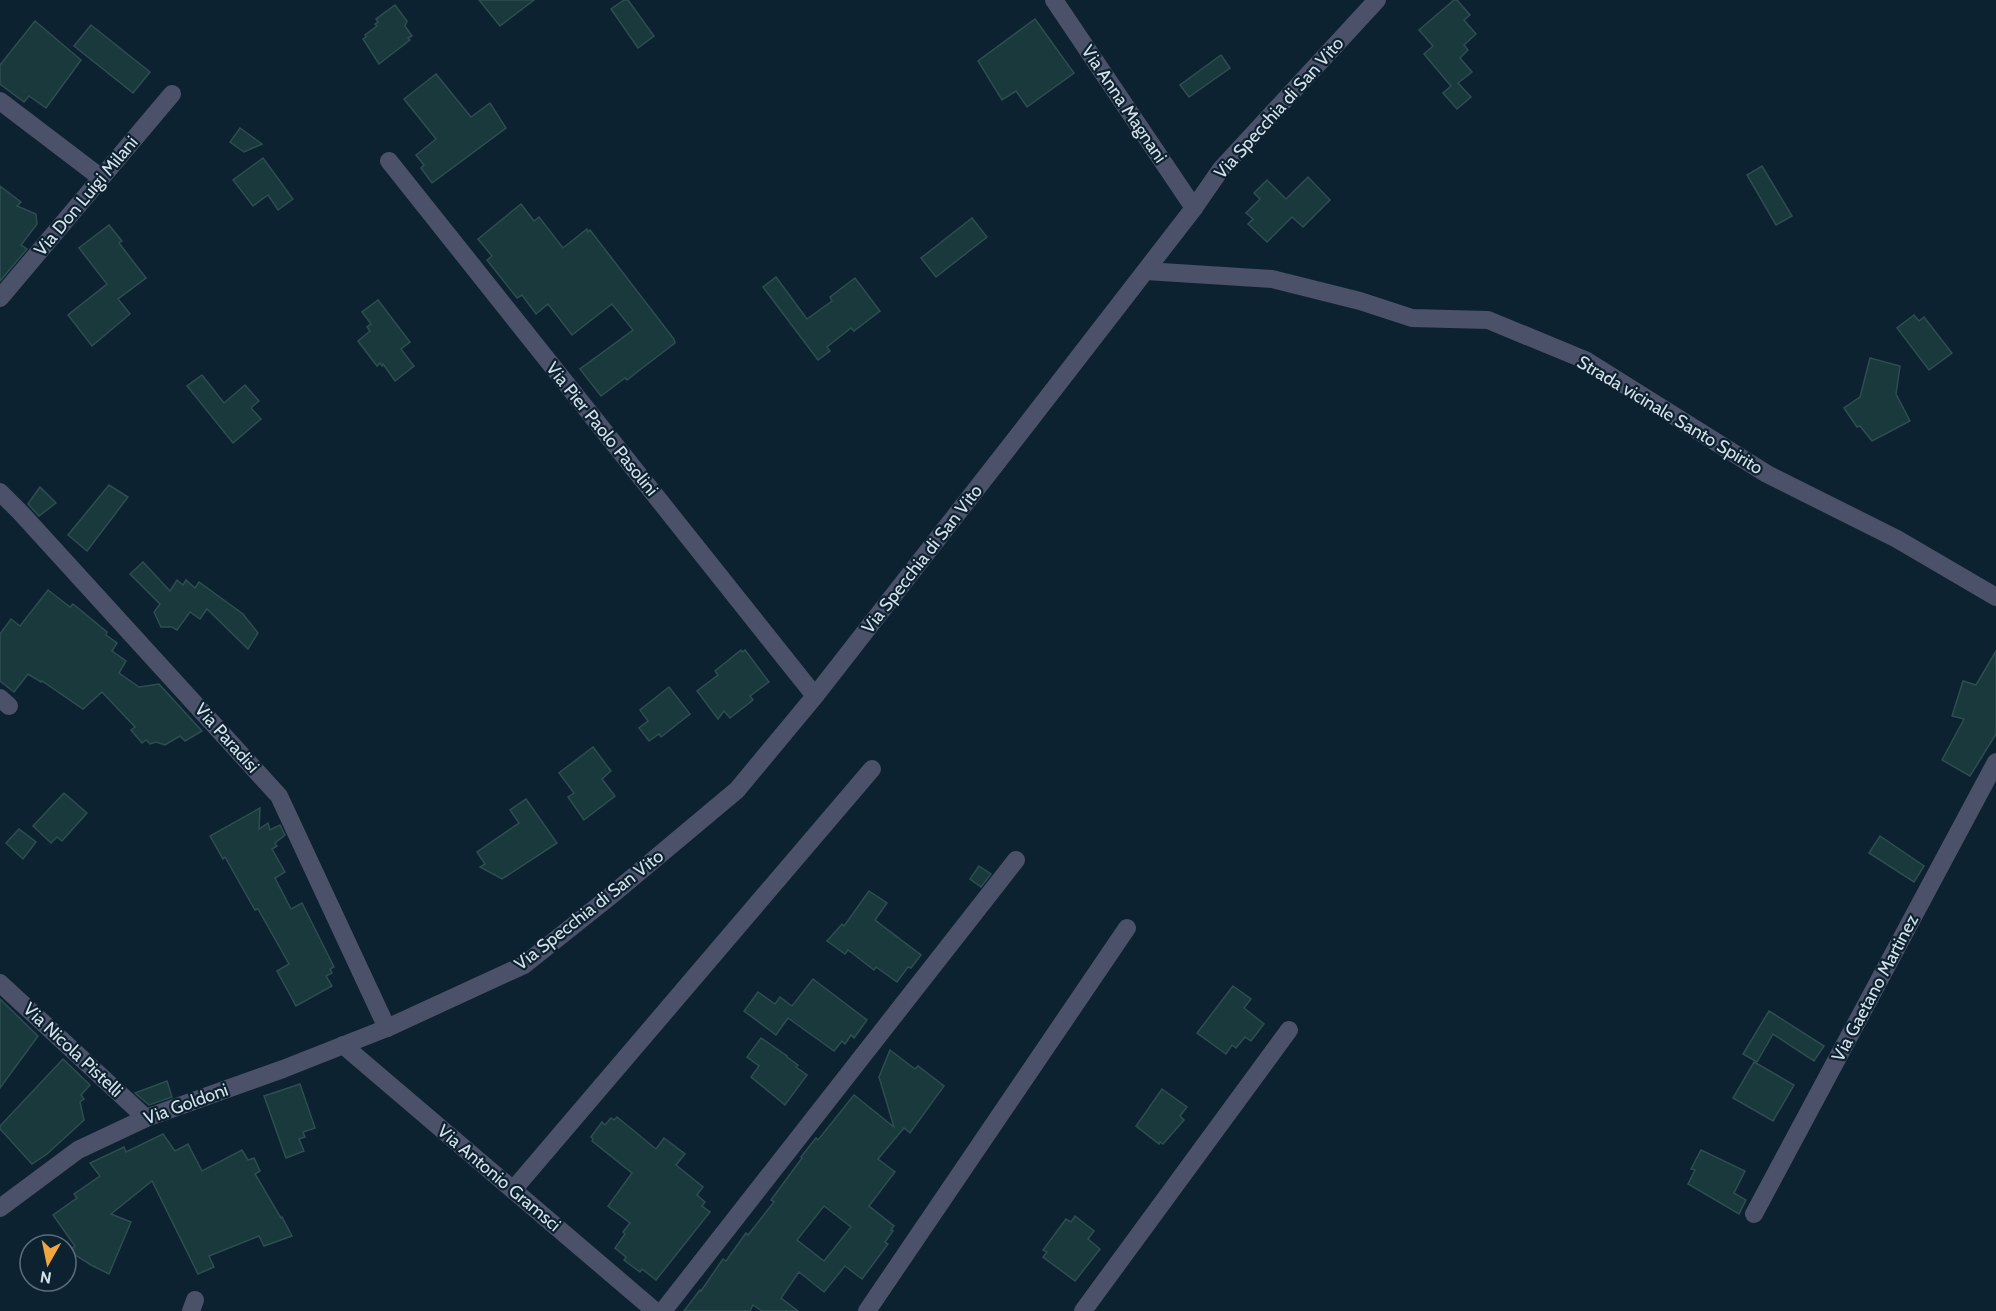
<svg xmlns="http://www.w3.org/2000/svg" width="1996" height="1311" font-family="Cabin,sans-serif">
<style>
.building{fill:#1a393d;stroke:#2e4d51;stroke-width:1.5;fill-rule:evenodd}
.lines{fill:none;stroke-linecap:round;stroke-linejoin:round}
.minor{stroke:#4a5168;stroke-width:18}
.labels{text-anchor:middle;stroke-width:4.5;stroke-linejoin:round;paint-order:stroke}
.street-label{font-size:18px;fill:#d4e1ea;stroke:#0d2230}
</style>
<rect width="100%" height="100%" fill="#0d2230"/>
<!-- building -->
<g class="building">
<path d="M 479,0 L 534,0 L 500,26 Z"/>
<path d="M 624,0 L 628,0 L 654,36 L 638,48 L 611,9 Z"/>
<path d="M 1454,0 L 1457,0 L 1470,15 L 1464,20 L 1476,34 L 1464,45 L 1468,50 L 1460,58 L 1472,72 L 1458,83 L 1471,97 L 1457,109 L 1443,93 L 1451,86 L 1424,54 L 1433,46 L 1419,30 Z"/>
<path d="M 395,5 L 407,21 L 405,26 L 412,36 L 408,38 L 410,40 L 379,64 L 363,39 L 366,37 L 365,35 L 377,26 L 375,24 L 378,22 L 376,19 Z"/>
<path d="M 1035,19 L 1074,73 L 1027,107 L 1016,91 L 1002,100 L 978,61 Z"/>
<path d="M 35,21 L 81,60 L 46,108 L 29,96 L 24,102 L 0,84 L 0,65 Z"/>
<path d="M 91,25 L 150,72 L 133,93 L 74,46 Z"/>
<path d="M 1221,55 L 1230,68 L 1189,97 L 1180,85 Z"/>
<path d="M 436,74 L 471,117 L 490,103 L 506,128 L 432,183 L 421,168 L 424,165 L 416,155 L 436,139 L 404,99 Z"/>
<path d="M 240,128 L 262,144 L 244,152 L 230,142 Z"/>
<path d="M 263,158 L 293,199 L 278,210 L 268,195 L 253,206 L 233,180 Z"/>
<path d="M 1762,166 L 1792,216 L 1776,225 L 1747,175 Z"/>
<path d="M 1308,177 L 1330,200 L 1303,227 L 1292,217 L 1267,242 L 1248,224 L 1253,219 L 1246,213 L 1260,199 L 1254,193 L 1267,180 L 1286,199 Z"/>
<path d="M 0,186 L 21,202 L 17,206 L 36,214 L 37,224 L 21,245 L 27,249 L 0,281 Z"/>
<path d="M 521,204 L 534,221 L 539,217 L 563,248 L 587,229 L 588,232 L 590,230 L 674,339 L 675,343 L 641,369 L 627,380 L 625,378 L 601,396 L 580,369 L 633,330 L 612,304 L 572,335 L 548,304 L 536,314 L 522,295 L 517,298 L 487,260 L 492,256 L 478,239 Z"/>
<path d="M 972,218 L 987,237 L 936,277 L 921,258 Z"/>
<path d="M 109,225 L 122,241 L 119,243 L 146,278 L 118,299 L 130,314 L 92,346 L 68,315 L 107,284 L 79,248 Z"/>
<path d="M 776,277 L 807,319 L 832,301 L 830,297 L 855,278 L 880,311 L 854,331 L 851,328 L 827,347 L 830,351 L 818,360 L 763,287 Z"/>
<path d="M 378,300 L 410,342 L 401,349 L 414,366 L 395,381 L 383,364 L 382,366 L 380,363 L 377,366 L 358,341 L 370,331 L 367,327 L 371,324 L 362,312 Z"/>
<path d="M 1914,315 L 1919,321 L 1924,317 L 1952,353 L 1929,370 L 1897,328 Z"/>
<path d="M 1870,358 L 1900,366 L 1896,394 L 1910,421 L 1872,441 L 1860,426 L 1857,427 L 1844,408 L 1860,397 Z"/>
<path d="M 202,375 L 224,403 L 245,385 L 259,401 L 251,408 L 261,419 L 233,443 L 187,386 Z"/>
<path d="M 109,485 L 128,497 L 87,551 L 68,535 Z"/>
<path d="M 40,487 L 56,503 L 39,516 L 28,504 Z"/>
<path d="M 143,562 L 170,591 L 177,580 L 183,585 L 186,580 L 195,588 L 199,582 L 243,614 L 258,633 L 248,649 L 207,609 L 200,619 L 190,612 L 177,630 L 172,627 L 161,627 L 154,612 L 160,604 L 130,574 Z"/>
<path d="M 48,590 L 70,607 L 73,604 L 107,632 L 106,635 L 117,643 L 112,651 L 126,661 L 119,673 L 139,687 L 159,684 L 202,731 L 185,741 L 180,736 L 165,745 L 156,742 L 150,744 L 146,740 L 142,743 L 131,730 L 135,727 L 102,692 L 83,709 L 42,681 L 41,682 L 28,674 L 14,692 L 0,681 L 0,634 L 11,619 L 20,626 Z"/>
<path d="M 741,650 L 743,652 L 745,650 L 769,682 L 750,696 L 753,700 L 730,718 L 724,711 L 718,719 L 697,691 L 718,675 L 715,671 Z"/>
<path d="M 1996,651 L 1996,734 L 1970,776 L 1942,760 L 1964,719 L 1952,716 L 1963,681 L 1976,685 Z"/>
<path d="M 669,687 L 690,714 L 661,737 L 659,734 L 649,741 L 639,728 L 648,721 L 640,710 Z"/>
<path d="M 593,747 L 611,771 L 602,779 L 615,796 L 584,820 L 568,797 L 574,793 L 559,773 Z"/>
<path d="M 64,793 L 87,813 L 62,841 L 57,837 L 51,843 L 33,826 Z"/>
<path d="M 526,799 L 557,843 L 502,879 L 480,867 L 485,864 L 477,852 L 519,823 L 510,810 Z"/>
<path d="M 260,808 L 259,829 L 268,823 L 270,830 L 280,825 L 285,835 L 275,843 L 277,846 L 272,849 L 285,872 L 275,878 L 291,909 L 302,903 L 334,967 L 330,969 L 332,973 L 326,976 L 332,986 L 296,1006 L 277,971 L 289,964 L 258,909 L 255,910 L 225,857 L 223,859 L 210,836 Z"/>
<path d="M 19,829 L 36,842 L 23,859 L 6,843 Z"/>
<path d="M 1880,836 L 1924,866 L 1914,882 L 1869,853 Z"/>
<path d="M 979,866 L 991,874 L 981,887 L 970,879 Z"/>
<path d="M 869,891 L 887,903 L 875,920 L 921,955 L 911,968 L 908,967 L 897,982 L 876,967 L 874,970 L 848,950 L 845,954 L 827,941 L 842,924 L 844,926 Z"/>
<path d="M 813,979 L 867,1020 L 854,1038 L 851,1035 L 845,1044 L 842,1041 L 834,1051 L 788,1018 L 776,1035 L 744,1011 L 758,992 L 775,1004 L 780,997 L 792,1006 Z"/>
<path d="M 1233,986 L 1251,999 L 1244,1008 L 1264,1024 L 1251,1041 L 1245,1037 L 1236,1048 L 1232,1045 L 1226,1054 L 1197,1033 Z"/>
<path d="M 0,999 L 38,1036 L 0,1088 Z"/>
<path d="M 1769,1011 L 1824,1046 L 1814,1061 L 1773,1034 L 1757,1062 L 1743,1054 Z"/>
<path d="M 761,1038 L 787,1056 L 787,1057 L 798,1065 L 796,1067 L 807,1075 L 785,1105 L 751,1077 L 759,1066 L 747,1057 Z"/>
<path d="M 890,1050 L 915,1069 L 918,1066 L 944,1086 L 910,1133 L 904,1128 L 878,1159 L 895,1172 L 869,1206 L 894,1226 L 891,1230 L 893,1231 L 885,1242 L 888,1244 L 862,1279 L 845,1266 L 824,1292 L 799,1272 L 781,1298 L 798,1311 L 762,1311 L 753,1305 L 750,1311 L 684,1311 L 700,1290 L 701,1291 L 723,1259 L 726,1261 L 746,1233 L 748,1235 L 774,1202 L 771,1200 L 802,1158 L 801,1157 L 816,1138 L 818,1140 L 854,1095 L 894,1127 L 879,1077 ZM 824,1206 L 851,1227 L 824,1261 L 797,1240 Z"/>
<path d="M 63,1059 L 90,1085 L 81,1095 L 84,1099 L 80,1102 L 84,1120 L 47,1154 L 32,1164 L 0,1129 L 0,1126 Z"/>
<path d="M 1754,1062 L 1794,1085 L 1773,1121 L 1733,1098 Z"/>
<path d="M 167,1081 L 172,1097 L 149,1105 L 135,1093 Z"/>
<path d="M 300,1084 L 315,1128 L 303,1132 L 305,1137 L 299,1139 L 304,1151 L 286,1158 L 264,1096 Z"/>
<path d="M 1162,1089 L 1187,1107 L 1180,1116 L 1184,1120 L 1163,1144 L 1160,1142 L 1159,1144 L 1136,1126 Z"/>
<path d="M 617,1117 L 656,1149 L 664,1138 L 685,1154 L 676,1165 L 703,1187 L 697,1195 L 705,1202 L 702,1206 L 710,1212 L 656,1280 L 642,1269 L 640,1272 L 624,1260 L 626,1257 L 615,1248 L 625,1234 L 623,1232 L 630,1223 L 608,1206 L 632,1173 L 592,1141 L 593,1139 L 591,1137 L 602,1122 L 605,1125 L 611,1118 L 614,1120 Z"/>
<path d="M 163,1134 L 175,1151 L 188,1144 L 202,1171 L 242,1150 L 248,1160 L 254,1158 L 260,1171 L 255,1174 L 281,1218 L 282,1217 L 292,1236 L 264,1246 L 259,1236 L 209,1256 L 214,1267 L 198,1274 L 152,1181 L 111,1214 L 131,1222 L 109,1274 L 91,1265 L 69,1251 L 75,1246 L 53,1215 L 77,1198 L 74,1194 L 100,1176 L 90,1163 L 124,1147 L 126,1152 Z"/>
<path d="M 1701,1150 L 1745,1171 L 1734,1193 L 1746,1200 L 1739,1214 L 1688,1184 L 1695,1170 L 1691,1169 Z"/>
<path d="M 1075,1216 L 1094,1231 L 1088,1239 L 1100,1249 L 1075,1281 L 1043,1257 L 1047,1252 L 1043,1250 L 1066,1219 L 1071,1222 Z"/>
</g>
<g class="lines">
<!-- minor -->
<g class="minor">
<path d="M 1054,0 L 1194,208"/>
<path d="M 0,101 L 100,177"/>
<path d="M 389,161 L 815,696"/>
<path d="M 1146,271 L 1272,279 L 1360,301 L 1412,318 L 1488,320 L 1585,360 L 1767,474 L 1897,539 L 1996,597"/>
<path d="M 0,298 L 172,94"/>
<path d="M 0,492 L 20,512 L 279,796 L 387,1028"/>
<path d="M 0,698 L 9,706"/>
<path d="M 0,983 L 146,1118"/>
<path d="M 343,1045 L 655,1311"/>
<path d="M 513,1190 L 872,769"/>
<path d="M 0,1208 L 78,1150 L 146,1118 L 283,1069 L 387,1028 L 524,965 L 608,898 L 737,790 L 815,696 L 1027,424 L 1194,208 L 1221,169 L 1377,0"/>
<path d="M 1754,1214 L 1996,762"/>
<path d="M 191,1311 L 195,1300"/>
<path d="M 663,1311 L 1016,860"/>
<path d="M 867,1311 L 1127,928"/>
<path d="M 1083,1311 L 1289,1030"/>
</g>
</g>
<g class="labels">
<!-- street labels -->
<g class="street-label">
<text transform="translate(1124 104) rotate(56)" y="6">Via Anna Magnani</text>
<text transform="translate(1279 108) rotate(-48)" y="6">Via Specchia di San Vito</text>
<text transform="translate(86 196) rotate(-50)" y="6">Via Don Luigi Milani</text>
<text transform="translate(1670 415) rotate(31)" y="6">Strada vicinale Santo Spirito</text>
<text transform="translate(602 429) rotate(51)" y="6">Via Pier Paolo Pasolini</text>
<text transform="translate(922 559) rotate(-52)" y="6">Via Specchia di San Vito</text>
<text transform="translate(227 738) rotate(48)" y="6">Via Paradisi</text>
<text transform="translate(589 910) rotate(-38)" y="6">Via Specchia di San Vito</text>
<text transform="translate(1875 988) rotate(-62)" y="6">Via Gaetano Martinez</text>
<text transform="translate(73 1050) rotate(43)" y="6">Via Nicola Pistelli</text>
<text transform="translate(186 1104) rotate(-20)" y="6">Via Goldoni</text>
<text transform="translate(499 1178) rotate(40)" y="6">Via Antonio Gramsci</text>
</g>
</g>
<!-- north arrow -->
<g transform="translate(48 1263) rotate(189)"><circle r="28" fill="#0d2230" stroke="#5d6e7a" stroke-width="1.5"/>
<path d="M0-4.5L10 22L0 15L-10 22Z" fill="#f0a63f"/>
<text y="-9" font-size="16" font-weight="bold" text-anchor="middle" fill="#d4e1ea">N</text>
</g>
</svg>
